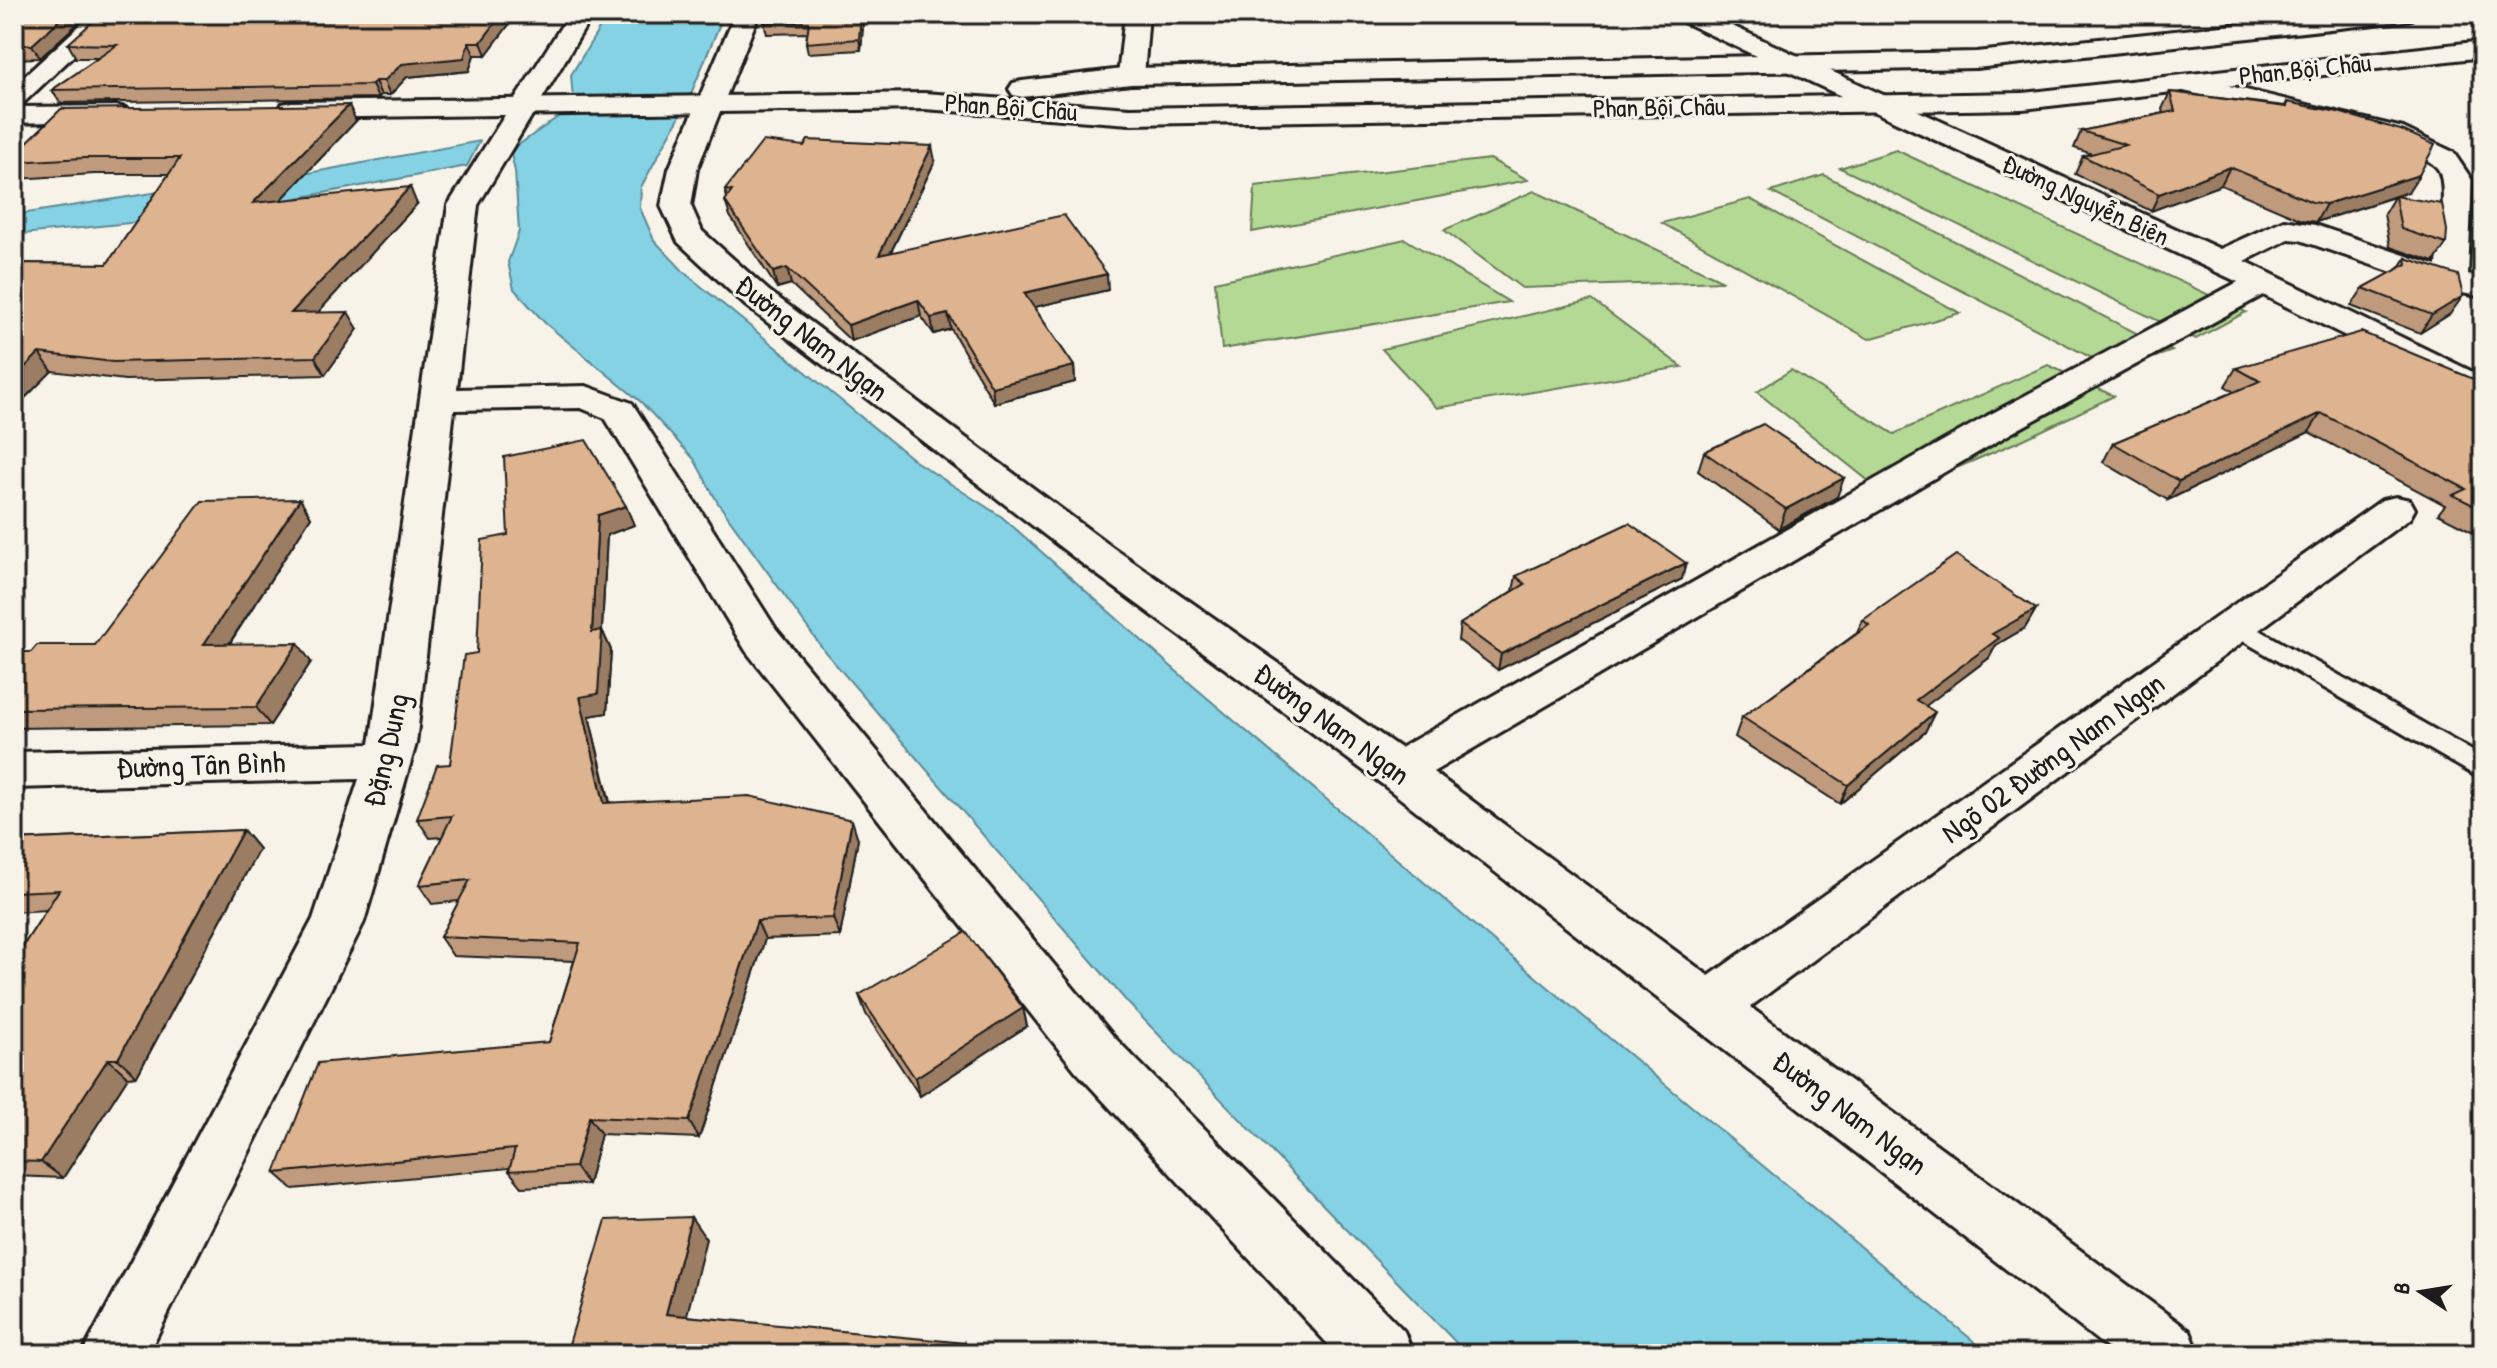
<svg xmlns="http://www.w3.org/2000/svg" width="2497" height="1368" font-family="'Patrick Hand',sans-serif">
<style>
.green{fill:#b3d995;stroke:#687a58;stroke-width:2}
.water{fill:#85d2e4;stroke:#5b8994;stroke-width:2}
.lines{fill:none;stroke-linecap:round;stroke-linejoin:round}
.lane-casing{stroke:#1c1c1c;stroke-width:6}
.street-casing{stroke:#1c1c1c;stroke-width:6}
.secondary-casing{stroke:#1c1c1c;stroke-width:6}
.lane{fill:#f7f3e8;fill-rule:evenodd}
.street{fill:#f7f3e8;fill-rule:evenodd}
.secondary{fill:#f7f3e8;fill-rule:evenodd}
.wall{fill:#bf9a7b;stroke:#1c1c1c;stroke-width:2}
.shaded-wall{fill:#9b7d64;stroke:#1c1c1c;stroke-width:2}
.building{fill:#deb38f;stroke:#1c1c1c;stroke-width:2}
.labels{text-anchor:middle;stroke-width:6;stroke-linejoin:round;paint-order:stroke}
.far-street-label{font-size:26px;fill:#1c1c1c;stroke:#f7f3e8}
.street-label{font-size:30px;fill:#1c1c1c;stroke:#f7f3e8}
</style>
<rect width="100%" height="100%" fill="#f7f3e8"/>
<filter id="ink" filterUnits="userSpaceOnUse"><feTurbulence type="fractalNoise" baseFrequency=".0125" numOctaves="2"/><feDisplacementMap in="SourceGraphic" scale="16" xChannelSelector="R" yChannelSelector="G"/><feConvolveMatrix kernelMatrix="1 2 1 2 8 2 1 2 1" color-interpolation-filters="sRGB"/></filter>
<g filter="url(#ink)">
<!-- green -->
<g class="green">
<path d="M 1896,150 L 2246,312 L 2196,339 L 1840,168 Z"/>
<path d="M 1490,159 L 1528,180 L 1252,232 L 1255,186 Z"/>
<path d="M 1824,175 L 2172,351 L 2117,371 L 1771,192 Z"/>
<path d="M 1534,191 L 1723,281 L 1522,288 L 1444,230 Z"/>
<path d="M 1750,199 L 1960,313 L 1869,339 L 1662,223 Z"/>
<path d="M 1405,239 L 1509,302 L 1222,349 L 1215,282 Z"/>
<path d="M 1592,300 L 1682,367 L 1437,408 L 1382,349 Z"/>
<path d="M 2048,365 L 2114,396 L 2024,439 L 1889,497 L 1757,392 L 1791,370 L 1894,434 Z"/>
</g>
<!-- water -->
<g class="water">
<path d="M 608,14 L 724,14 L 688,101 L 641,187 L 640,208 L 654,240 L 686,274 L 915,461 L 1002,517 L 1192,685 L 1506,952 L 1989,1354 L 1467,1354 L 1128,1003 L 825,652 L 718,503 L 694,459 L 641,402 L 545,323 L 514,289 L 508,262 L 519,231 L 515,171 L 510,151 L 562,114 L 573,100 L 571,75 Z"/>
<path d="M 480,141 L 467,166 L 207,215 L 14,235 L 14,215 L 159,192 L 309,173 Z"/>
</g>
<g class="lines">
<defs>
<path id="lane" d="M 2235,616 L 2483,757 L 2483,780 L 2226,631 L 2223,625 L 2226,619 Z"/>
<g id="street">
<path d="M 569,14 L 593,14 L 478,205 L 457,389 L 586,386 L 632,403 L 776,629 L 1113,1036 L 1404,1331 L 1413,1354 L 1337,1354 L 1075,1070 L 746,651 L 605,418 L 581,408 L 454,410 L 416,744 L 364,922 L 148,1354 L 82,1354 L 313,919 L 359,779 L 14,788 L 14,752 L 370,744 L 448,205 Z"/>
<path d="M 735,14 L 759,14 L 697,169 L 691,206 L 702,231 L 769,291 L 1112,547 L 1400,748 L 1987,416 L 2238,282 L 1677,19 L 1674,14 L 1706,14 L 2220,249 L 2284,220 L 2315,225 L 2437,266 C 2438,244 2449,186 2438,169 C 2419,140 2218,99 2175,89 L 2171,83 L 2175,77 L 2184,75 L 2403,128 L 2453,152 L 2472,180 L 2468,275 L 2483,277 L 2483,297 L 2441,289 L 2300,240 L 2289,239 L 2245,261 L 2483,377 L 2483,402 L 2471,398 L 2263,295 L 2013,432 L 1433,772 L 1709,976 L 2382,500 L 2396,497 L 2410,500 L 2415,509 L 2410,518 L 1750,1007 L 2190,1331 L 2199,1354 L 2115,1354 L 1382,784 L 1084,565 L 745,305 L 678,242 L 661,206 L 669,169 Z"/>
<path d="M 1125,14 L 1149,14 L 1144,76 L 1140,82 L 1122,82 L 1118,76 Z"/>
</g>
<g id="secondary">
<path d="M 92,14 L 118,14 L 19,107 L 116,106 L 126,108 L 130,114 L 126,120 L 14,123 L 14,86 Z"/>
<path d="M 2335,14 L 2415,14 L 2412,19 L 2403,21 L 1976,68 L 1131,84 L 1022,97 L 1013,95 L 1009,89 L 1013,83 L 1022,81 L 1131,68 L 1976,52 Z"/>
<path d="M 2483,41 L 2483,57 L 2023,109 L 1130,124 L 924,109 L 292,118 L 282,116 L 279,110 L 282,104 L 292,102 L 924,93 L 1130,108 L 2023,93 Z"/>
</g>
</defs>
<!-- lane casing -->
<use href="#lane" class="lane-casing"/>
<!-- street casing -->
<use href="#street" class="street-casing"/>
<!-- secondary casing -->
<use href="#secondary" class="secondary-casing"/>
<!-- lane -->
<use href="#lane" class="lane"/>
<!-- street -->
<use href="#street" class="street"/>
<!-- secondary -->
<use href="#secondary" class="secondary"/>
</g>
<!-- wall -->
<g class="wall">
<path d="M 14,14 L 88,14 L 40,58 L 14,59 Z"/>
<path d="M 517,14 L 486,55 L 474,55 L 469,71 L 407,77 L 390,95 L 381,95 L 378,98 L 60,103 L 52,90 L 98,58 L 76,58 L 68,44 Z"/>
<path d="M 769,14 L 864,14 L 861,50 L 808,53 L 806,43 L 807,33 L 767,34 L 764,23 Z"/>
<path d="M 2170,92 L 2285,106 L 2287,102 L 2408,192 L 2396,196 L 2446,244 L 2434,262 L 2390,247 L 2384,214 L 2394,197 L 2316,222 L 2302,220 L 2221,185 L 2151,211 L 2075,174 L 2083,156 L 2092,154 L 2074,148 L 2081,131 L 2163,113 L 2162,109 Z"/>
<path d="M 356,121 L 281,200 L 417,204 L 318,312 L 358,329 L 325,375 L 125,380 L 52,371 L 14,409 L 14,263 L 107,264 L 169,174 L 94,174 L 17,179 L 14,174 L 14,155 Z"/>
<path d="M 935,161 L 891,252 L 1108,290 L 1034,307 L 1074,366 L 1075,382 L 994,403 L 951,329 L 934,334 L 921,316 L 851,341 L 791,284 L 777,288 L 730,216 L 725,201 L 727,198 L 725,190 Z"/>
<path d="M 2406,258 L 2450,314 L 2420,333 L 2351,306 L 2363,288 L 2399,269 Z"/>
<path d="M 2236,368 L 2483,383 L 2483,537 L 2438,514 L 2445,505 L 2309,432 L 2168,500 L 2103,462 L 2113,443 L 2234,392 L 2225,386 Z"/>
<path d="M 1704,452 L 1837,497 L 1779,529 L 1698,471 Z"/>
<path d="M 300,499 L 311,517 L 230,643 L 311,662 L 270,725 L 14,728 L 14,652 L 31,652 L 95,645 Z"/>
<path d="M 634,525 L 607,535 L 602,630 L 611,650 L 607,713 L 589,716 L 610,802 L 858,839 L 840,936 L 765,939 L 699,1138 L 601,1134 L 588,1184 L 522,1187 L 509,1171 L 509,1168 L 293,1189 L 275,1173 L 549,1042 L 574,961 L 453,956 L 440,937 L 459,901 L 432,904 L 419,885 L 442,837 L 430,838 L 417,819 L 450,764 L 508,535 Z"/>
<path d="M 1516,576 L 1682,579 L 1498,670 L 1458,640 L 1460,624 L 1513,591 Z"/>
<path d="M 2036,609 L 2025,628 L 1996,645 L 1989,658 L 1925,706 L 1925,732 L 1840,804 L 1735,737 L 1742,717 L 1857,633 L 1863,620 Z"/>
<path d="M 243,830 L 259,849 L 137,1076 L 128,1077 L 63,1178 L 14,1176 L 14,960 L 46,910 L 14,912 L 14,840 Z"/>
<path d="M 859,995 L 1023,1008 L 1027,1026 L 920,1096 L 866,1014 Z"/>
</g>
<!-- shaded-wall -->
<g class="shaded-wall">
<path d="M 66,14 L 88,14 L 40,58 L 32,45 Z"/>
<path d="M 502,14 L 517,14 L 486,55 L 481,42 Z"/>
<path d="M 861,14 L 864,14 L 861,50 L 859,39 Z"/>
<path d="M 469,42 L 474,55 L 469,71 L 407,77 L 390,95 L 384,81 L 402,64 Z"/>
<path d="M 375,81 L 381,95 L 378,98 L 372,85 Z"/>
<path d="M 349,105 L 356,121 L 262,220 L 253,203 Z"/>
<path d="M 932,146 L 935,161 L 882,270 L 879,255 Z"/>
<path d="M 2230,167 L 2221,185 L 2151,211 L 2159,194 Z"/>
<path d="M 2419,175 L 2408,192 L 2316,222 L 2326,204 Z"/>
<path d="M 410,187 L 417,204 L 301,331 L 291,313 Z"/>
<path d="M 787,268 L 791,284 L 777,288 L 773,272 Z"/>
<path d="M 1107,274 L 1108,290 L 1026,309 L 1024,293 Z"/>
<path d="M 2463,296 L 2450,314 L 2420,333 L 2432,315 Z"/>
<path d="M 918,300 L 921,316 L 851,341 L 848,325 Z"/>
<path d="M 348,312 L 358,329 L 325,375 L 315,357 Z"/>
<path d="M 948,314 L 951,329 L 934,334 L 931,318 Z"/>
<path d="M 39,353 L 52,371 L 14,409 L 14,378 Z"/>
<path d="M 1074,366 L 1075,382 L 994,403 L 992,387 Z"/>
<path d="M 2321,413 L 2309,432 L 2168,500 L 2179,481 Z"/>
<path d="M 1844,478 L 1837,497 L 1779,529 L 1786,509 Z"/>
<path d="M 300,499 L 311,517 L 217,662 L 204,644 Z"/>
<path d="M 626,506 L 634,525 L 607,535 L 601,646 L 602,630 L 611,650 L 607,713 L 589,716 L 614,822 L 604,803 L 580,697 L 592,632 L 598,515 Z"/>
<path d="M 1686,563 L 1682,579 L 1498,670 L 1501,654 Z"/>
<path d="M 2036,609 L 2025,628 L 1996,645 L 1989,658 L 1907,720 L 1916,700 L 1992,634 Z"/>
<path d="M 298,643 L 311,662 L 270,725 L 256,707 Z"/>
<path d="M 1935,712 L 1925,732 L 1840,804 L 1848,785 Z"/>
<path d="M 852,820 L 858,839 L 840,936 L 833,918 Z"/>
<path d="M 243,830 L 259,849 L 137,1076 L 118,1059 Z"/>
<path d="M 757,921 L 765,939 L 699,1138 L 689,1121 Z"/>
<path d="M 1023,1008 L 1027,1026 L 920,1096 L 915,1078 Z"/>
<path d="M 108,1059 L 128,1077 L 63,1178 L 41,1162 Z"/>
<path d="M 589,1117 L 601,1134 L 588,1184 L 575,1167 Z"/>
<path d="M 691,1217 L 706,1239 L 682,1335 L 666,1314 Z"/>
<path d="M 965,1343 L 969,1354 L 963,1354 Z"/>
</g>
<!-- building -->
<g class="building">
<path d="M 14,14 L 66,14 L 32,45 L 14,45 Z"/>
<path d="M 101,14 L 502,14 L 481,42 L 469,42 L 464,58 L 402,64 L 384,81 L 375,81 L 372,85 L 52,90 L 117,45 L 68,44 Z"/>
<path d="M 769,14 L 861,14 L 859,39 L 806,43 L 809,22 L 764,23 Z"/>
<path d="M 2170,92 L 2287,107 L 2287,102 L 2338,112 L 2404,131 L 2435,145 L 2419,175 L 2326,204 L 2312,202 L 2230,167 L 2159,194 L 2083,156 L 2126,145 L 2081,131 L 2175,111 Z"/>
<path d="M 349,105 L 253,203 L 410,187 L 291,313 L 348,312 L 315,357 L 113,362 L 39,353 L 14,378 L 14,263 L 107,264 L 180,158 L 84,158 L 14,162 L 14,155 L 61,109 Z"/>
<path d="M 808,140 L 932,146 L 879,255 L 1064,215 L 1107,274 L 1024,293 L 1074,366 L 992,387 L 948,314 L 931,318 L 918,300 L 848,325 L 787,268 L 773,272 L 725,201 L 732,191 L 725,190 L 763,141 L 804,146 Z"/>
<path d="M 2395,196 L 2442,204 L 2447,230 L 2446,244 L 2401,229 Z"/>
<path d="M 2406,258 L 2458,275 L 2463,296 L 2432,315 L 2363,288 L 2407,264 Z"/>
<path d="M 2361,332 L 2483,383 L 2483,510 L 2453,495 L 2466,489 L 2321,413 L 2179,481 L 2113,443 L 2260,381 L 2236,368 Z"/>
<path d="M 1763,424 L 1844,478 L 1786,509 L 1704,452 Z"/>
<path d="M 586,440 L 626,506 L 598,515 L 592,632 L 602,630 L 598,694 L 580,697 L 604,803 L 749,796 L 852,820 L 833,918 L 757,921 L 689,1121 L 589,1117 L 575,1167 L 509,1171 L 515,1149 L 275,1173 L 318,1063 L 549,1042 L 580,943 L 440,937 L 470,880 L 419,885 L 452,816 L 417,819 L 437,765 L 450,764 L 464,655 L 477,653 L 482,540 L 508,535 L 504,457 Z"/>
<path d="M 300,499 L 204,644 L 298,643 L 256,707 L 14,709 L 14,652 L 31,652 L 37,645 L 95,645 L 202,501 Z"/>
<path d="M 1629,523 L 1686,563 L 1501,654 L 1460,624 L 1525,584 L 1516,576 Z"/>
<path d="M 1956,555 L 2036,609 L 1992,634 L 1999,638 L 1916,700 L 1935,712 L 1848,785 L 1742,717 L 1869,625 L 1863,620 Z"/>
<path d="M 243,830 L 118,1059 L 108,1059 L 41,1162 L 14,1161 L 14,960 L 59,890 L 14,892 L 14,840 Z"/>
<path d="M 966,932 L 1023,1008 L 915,1078 L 859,995 Z"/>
<path d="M 691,1217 L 666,1314 L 965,1343 L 963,1354 L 566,1354 L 606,1220 Z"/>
</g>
</g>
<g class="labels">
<!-- far-street labels -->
<g class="far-street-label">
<text transform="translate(2305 69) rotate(-6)" y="9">Phan Bội Châu</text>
<text transform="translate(1011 107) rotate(4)" y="9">Phan Bội Châu</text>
<text transform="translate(1659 107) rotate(-1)" y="9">Phan Bội Châu</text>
<text transform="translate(2086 200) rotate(25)" y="9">Đường Nguyễn Biên</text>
</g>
<!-- street labels -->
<g class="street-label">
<text transform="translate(812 338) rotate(38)" y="10">Đường Nam Ngạn</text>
<text transform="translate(1332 724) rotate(36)" y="10">Đường Nam Ngạn</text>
<text transform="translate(386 750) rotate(-77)" y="10">Đặng Dung</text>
<text transform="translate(2053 758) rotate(-36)" y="10">Ngõ 02 Đường Nam Ngạn</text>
<text transform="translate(201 765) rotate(-2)" y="10">Đường Tân Bình</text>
<text transform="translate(1850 1113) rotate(37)" y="10">Đường Nam Ngạn</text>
</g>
</g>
<!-- margin -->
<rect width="2497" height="1368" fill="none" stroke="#f7f3e8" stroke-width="48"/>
<rect x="24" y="24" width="2449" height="1320" fill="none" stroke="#1c1c1c" stroke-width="3" filter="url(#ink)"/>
<!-- north arrow -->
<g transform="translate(2421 1292) rotate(282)" stroke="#f7f3e8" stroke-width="6" paint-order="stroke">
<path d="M0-6L14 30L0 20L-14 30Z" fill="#1c1c1c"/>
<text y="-12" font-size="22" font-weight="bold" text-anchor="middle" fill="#1c1c1c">B</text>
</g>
</svg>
